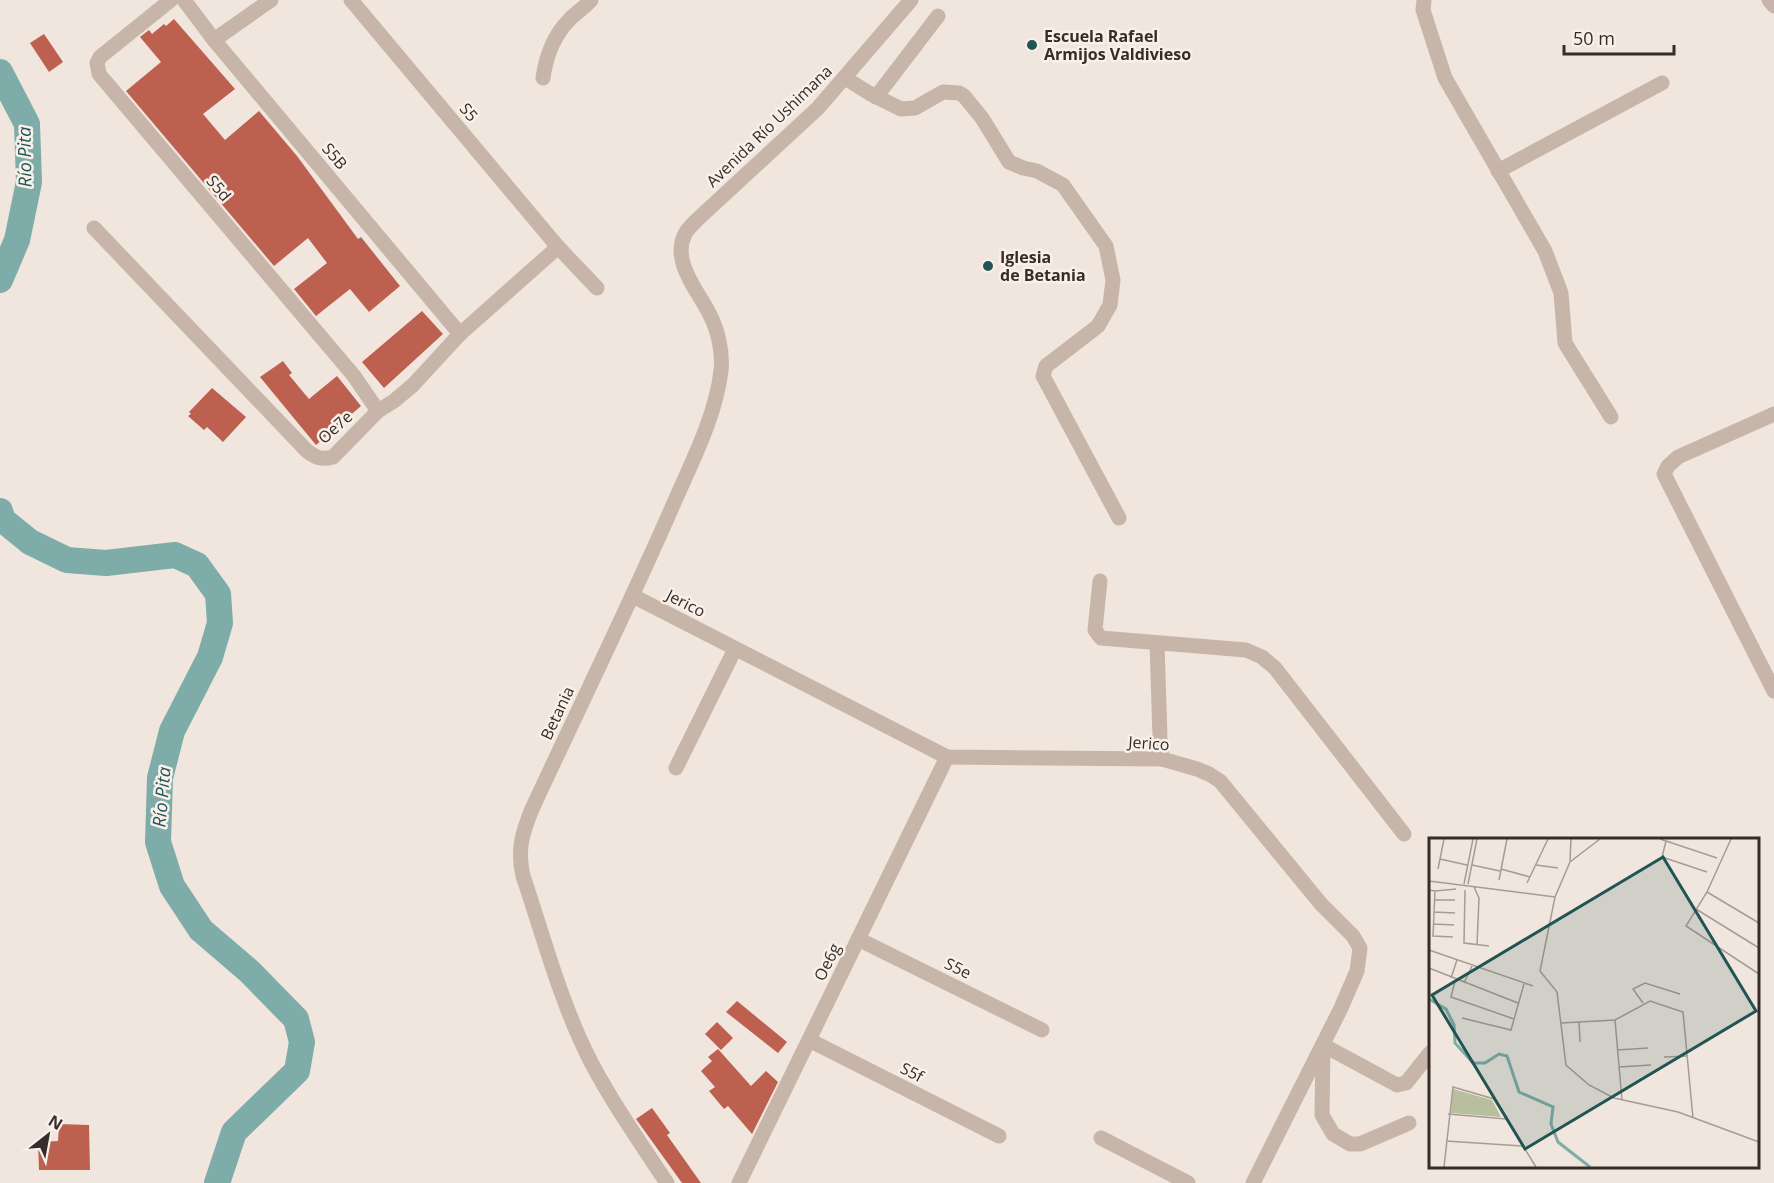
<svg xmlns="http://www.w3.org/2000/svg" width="1774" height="1183" font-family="'Open Sans',sans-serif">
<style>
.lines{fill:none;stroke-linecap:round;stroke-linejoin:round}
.river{stroke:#7eaca9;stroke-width:26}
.building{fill:#bd604f}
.minor{stroke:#c8b5aa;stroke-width:15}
.poi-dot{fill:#215453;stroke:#f8f0e9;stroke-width:2}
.labels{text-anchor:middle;stroke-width:5;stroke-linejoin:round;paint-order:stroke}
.poi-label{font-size:16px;font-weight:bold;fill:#362c29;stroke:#f8f0e9;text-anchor:start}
.street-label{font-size:16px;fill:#362c29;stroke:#f8f0e9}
.water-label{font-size:18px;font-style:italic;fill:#215453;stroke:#f8f0e9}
.inset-river{fill:none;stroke:#7eaca9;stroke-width:3}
.inset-road{fill:none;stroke:#a69c95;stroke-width:1.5}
.view{fill:#215453;fill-opacity:0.15;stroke:#215453;stroke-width:3}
.inset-edge{fill:none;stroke:#362c29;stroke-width:3}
</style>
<rect width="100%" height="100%" fill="#f0e6dd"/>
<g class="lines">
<!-- river -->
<g class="river">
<path d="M 0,72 L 27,124 L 29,182 L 17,240 L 0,280"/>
<path d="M 0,511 L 3,520 L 30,542 L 67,560 L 106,563 L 175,555 L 197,565 L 218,594 L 220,623 L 210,657 L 172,731 L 160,778 L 158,842 L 172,886 L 201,930 L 250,972 L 296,1019 L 302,1042 L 297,1071 L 234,1132 L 217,1183"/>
</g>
</g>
<!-- building -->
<g class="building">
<path d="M 174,19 L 235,89 L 203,114 L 225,140 L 259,111 L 297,156 L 358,239 L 361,237 L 400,286 L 369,312 L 350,289 L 316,316 L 294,289 L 327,263 L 308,238 L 274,266 L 126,91 L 161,62 L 140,37 L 149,30 L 152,34 L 164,24 L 166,26 Z"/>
<path d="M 44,34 L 63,62 L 49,72 L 30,43 Z"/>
<path d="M 422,311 L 443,334 L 384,388 L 362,362 Z"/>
<path d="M 283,361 L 292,373 L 289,375 L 309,399 L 337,376 L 361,406 L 316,445 L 260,377 Z"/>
<path d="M 212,388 L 246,417 L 223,442 L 207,427 L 204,430 L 188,416 L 191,414 L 189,412 Z"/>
<path d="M 737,1001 L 787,1042 L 778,1053 L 726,1012 Z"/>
<path d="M 717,1022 L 733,1038 L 721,1050 L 705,1034 Z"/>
<path d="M 718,1049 L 751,1086 L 766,1071 L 778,1082 L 752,1134 L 728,1106 L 724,1109 L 709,1091 L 715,1087 L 701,1071 L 712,1061 L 708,1057 Z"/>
<path d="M 652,1108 L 670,1133 L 667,1135 L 701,1183 L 682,1183 L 636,1119 Z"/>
<path d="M 59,1124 L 89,1125 L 90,1170 L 39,1170 L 38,1142 L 58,1141 Z"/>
</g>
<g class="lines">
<!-- minor -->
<g class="minor">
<path d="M 171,0 L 100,57 L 97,63 L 99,74 L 354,376 L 378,411"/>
<path d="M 184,0 L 214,40 L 460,334"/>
<path d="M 351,0 L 558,247 L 597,288"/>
<path d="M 1424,0 L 1423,10 L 1445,78 L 1545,251 L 1561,293 L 1565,343 L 1611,417"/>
<path d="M 1769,0 L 1774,6"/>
<path d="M 214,40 L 271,0"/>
<path d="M 543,78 C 546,56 554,35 570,19 C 577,12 585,7 591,0"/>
<path d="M 845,78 L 869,93 L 901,109 L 915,108 L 943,92 L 959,93 L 964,96 L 982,118 L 1009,162 L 1023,168 L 1037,171 L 1063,185 L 1106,246 L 1113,280 L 1110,305 L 1098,326 L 1046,366 L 1043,376 L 1119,518"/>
<path d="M 876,97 L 938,16"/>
<path d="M 1498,171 L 1662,83"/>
<path d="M 94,228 L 307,451 C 316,458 322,460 333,457 L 378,411 L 394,401 L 413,385 L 460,334 L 558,247"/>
<path d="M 1774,414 L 1678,457 L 1668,466 L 1664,474 L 1774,691"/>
<path d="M 1100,581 L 1095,630 L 1101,638 L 1246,650 L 1262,657 L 1275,668 L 1404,834"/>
<path d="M 633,596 L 947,757 L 1162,759 L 1197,769 L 1209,774 L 1220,781 L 1321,904 L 1353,936 L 1360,948 L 1357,971 L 1341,1008 L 1253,1183"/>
<path d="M 1157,643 L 1160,738 L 1162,759"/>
<path d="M 676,768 L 735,649"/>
<path d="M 858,939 L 1042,1030"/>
<path d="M 809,1040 L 999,1136"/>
<path d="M 1409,1123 L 1360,1144 L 1350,1144 L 1333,1134 L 1322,1115 L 1323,1045 L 1397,1085 L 1406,1083 L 1430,1053"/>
<path d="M 1101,1138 L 1188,1183"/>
<path d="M 667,1183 C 641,1144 613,1104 591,1062 C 561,1004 544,938 523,876 C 517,851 522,833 532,809 C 578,710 626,612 670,512 C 689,467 715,420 721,371 C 723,352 718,330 709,313 C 698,291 671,261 685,234 C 688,228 695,222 700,217 L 818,108 L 911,0"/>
<path d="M 739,1183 L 947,757"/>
</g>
</g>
<!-- markers -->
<g class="poi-dot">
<circle cx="1032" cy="45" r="6"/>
<circle cx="988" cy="266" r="6"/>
</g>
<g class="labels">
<!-- poi labels -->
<g class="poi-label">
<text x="1044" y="42">Escuela Rafael<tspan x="1044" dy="18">Armijos Valdivieso</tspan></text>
<text x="1000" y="263">Iglesia<tspan x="1000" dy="18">de Betania</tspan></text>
</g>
<!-- street labels -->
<g class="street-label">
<text transform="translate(469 112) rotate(50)" y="6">S5</text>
<text transform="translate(769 126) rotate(-44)" y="6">Avenida Río Ushimana</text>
<text transform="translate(335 156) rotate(50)" y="6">S5B</text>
<text transform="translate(219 188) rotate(50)" y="6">S5d</text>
<text transform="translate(335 427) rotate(-42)" y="6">Oe7e</text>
<text transform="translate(686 603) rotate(27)" y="6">Jerico</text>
<text transform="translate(557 713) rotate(-65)" y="6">Betania</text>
<text transform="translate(1149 743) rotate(4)" y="6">Jerico</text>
<text transform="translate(827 962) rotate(-64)" y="6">Oe6g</text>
<text transform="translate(958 968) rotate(26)" y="6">S5e</text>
<text transform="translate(912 1072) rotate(27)" y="6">S5f</text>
</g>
<!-- water labels -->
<g class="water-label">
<text transform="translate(25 157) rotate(-91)" y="6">Río Pita</text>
<text transform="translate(162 797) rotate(-85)" y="6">Río Pita</text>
</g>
</g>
<!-- overview -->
<g transform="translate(1429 838)">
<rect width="330" height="330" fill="#f0e6dd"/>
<path d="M 24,251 L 63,262 L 72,279 L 22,275 Z" fill="#b7bf9e"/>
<path class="inset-river" d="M 0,161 L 17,171 L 25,187 L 26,205 L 44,225 L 56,225 L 70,216 L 78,218 L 90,254 L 124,269 L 122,286 L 129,304 L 161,329"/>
<path class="inset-road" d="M 171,1 L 141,24 L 126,59 L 111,133 L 128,154 L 137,227 L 160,247 L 185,260 L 249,274 L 330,304M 231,1 L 288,20M 302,1 L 278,54 L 257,88 L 330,136M 237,3 L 233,19 L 278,34M 11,21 L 38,27M 141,23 L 142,1M 43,27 L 71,33M 107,27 L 129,30M 9,31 L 15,1M 72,31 L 101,39M 70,42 L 78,1M 0,43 L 126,59M 98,45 L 119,1M 35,46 L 44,1M 39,46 L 48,1M 45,49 L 50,60 L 48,107M 0,52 L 6,53 L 4,98 L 24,99M 36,52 L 35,105 L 60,108M 6,53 L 27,51M 278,54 L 330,85M 6,62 L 26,62M 267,71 L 330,110M 5,74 L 26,75M 5,86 L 25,87M 0,112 L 104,148M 0,130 L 89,165M 22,140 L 28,122M 26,143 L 22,159 L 85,181M 35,145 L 43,128M 214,165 L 204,151 L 216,145 L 251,156M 33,180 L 82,192 L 95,146M 186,182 L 193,262M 150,184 L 151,204M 132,185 L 186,182 L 221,163 L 254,174 L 264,280M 188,212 L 219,210M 235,219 L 259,218M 190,229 L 222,227M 19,276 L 77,281M 17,303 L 93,308M 15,329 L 24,249 L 65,261 L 107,329"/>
<path class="view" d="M 234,19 L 327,173 L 96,311 L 3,157 Z"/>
<rect width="330" height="330" class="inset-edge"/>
</g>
<!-- north arrow -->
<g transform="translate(48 1135) rotate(31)" stroke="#f8f0e9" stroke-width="4.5" paint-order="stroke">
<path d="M0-4.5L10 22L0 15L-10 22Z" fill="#362c29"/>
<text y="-9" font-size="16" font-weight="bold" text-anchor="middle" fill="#362c29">N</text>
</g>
<!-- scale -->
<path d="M1564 45v9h110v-9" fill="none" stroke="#362c29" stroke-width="3"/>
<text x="1573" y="45" font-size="18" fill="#362c29" stroke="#f8f0e9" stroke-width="4.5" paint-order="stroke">50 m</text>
</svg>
